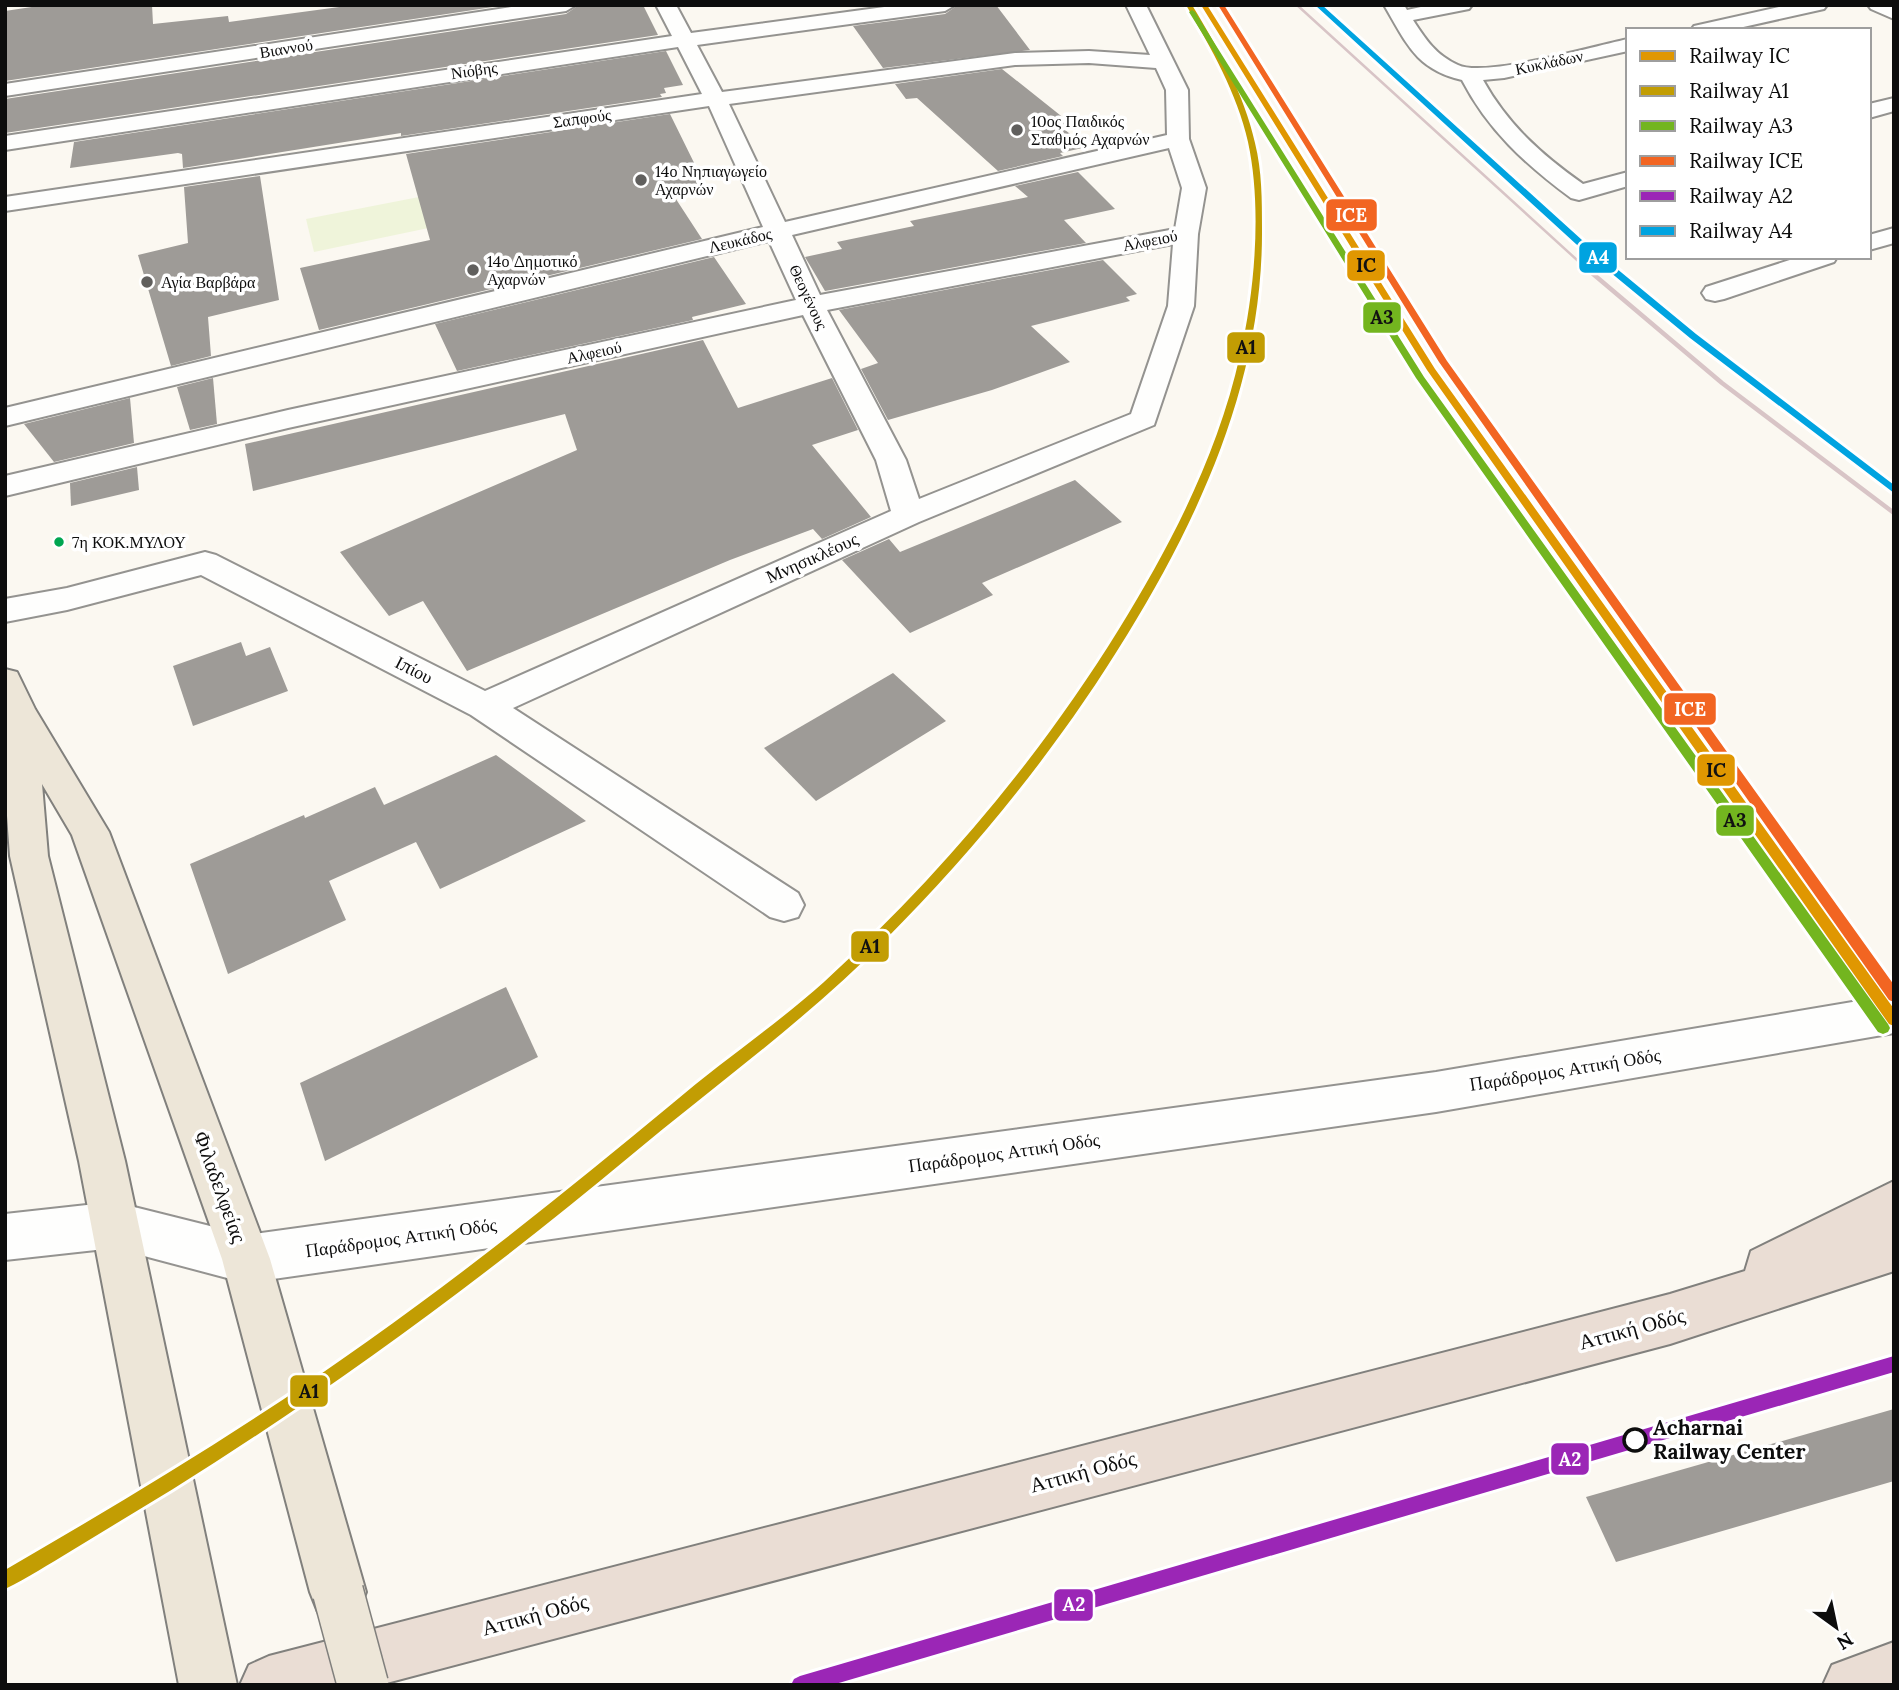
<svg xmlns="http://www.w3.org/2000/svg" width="1899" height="1690" font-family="Lora,serif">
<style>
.pitch{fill:#eff4da}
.building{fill:#9e9b97}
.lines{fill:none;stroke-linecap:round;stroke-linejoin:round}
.minor-casing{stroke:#949390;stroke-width:4}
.major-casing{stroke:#81807d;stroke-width:4}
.highway-casing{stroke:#81807d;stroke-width:4}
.minor{fill:#fefefd;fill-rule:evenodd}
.major{fill:#ede6d8;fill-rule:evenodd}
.highway{fill:#eaddd4;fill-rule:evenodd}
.rail-far1{stroke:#d8c4c6;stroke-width:2.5}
.rail{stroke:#d8c4c6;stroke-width:4.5}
.major-bridge-casing{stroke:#81807d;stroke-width:53;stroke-linecap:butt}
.major-bridge{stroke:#ede6d8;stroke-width:50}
.rail-1-casing{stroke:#fff;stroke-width:6}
.rail-2-casing{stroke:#fff;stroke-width:6}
.rail-3-casing{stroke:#fff;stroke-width:6}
.rail-4-casing{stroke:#fff;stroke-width:6}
.rail-5-casing{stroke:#fff;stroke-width:6}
.rail-6-casing{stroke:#fff;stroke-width:6}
.rail-1{fill:#e09701;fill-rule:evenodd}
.rail-2{fill:#c29d03;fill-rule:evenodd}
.rail-3{fill:#73b51f;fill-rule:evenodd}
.rail-4{fill:#f26522;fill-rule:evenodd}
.rail-5{fill:#9b26b6;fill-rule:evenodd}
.rail-6{fill:#00a3e0;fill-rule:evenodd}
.poi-dot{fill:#605f5d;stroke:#fff;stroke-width:2.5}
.bus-dot{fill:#00a651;stroke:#fff;stroke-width:2.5}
.stop-dot{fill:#fff;stroke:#0d0d0d;stroke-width:3.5}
.labels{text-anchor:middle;stroke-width:7;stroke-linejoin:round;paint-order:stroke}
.far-street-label{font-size:16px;fill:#0d0d0d;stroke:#fff}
.far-poi-label{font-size:16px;fill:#0d0d0d;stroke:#fff;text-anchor:start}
.bus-label{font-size:16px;fill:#0d0d0d;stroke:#fff;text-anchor:start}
.street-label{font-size:18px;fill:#0d0d0d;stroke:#fff}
.near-street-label{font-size:21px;fill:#0d0d0d;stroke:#fff}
.near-stop-label{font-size:21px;font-weight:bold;fill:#0d0d0d;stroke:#fff;text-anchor:start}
.line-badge{stroke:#fff;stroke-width:2.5}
.badge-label{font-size:19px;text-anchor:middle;font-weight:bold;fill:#fff}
.pale-badge-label{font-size:19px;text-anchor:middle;font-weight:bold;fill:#111}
</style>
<rect width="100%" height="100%" fill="#fbf8f1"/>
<!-- pitch -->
<path class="pitch" d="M 424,196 L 438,226 L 314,252 L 306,219 Z"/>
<!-- building -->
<g class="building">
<path d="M 45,5 L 152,5 L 153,24 L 228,16 L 229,22 L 354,5 L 506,5 L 5,81 L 5,11 Z"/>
<path d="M 579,5 L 643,5 L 658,35 L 5,133 L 5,99 L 566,14 Z"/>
<path d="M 958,5 L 996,5 L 1030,50 L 883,68 L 853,26 L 945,14 Z"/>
<path d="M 666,51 L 683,85 L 664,88 L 666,93 L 660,94 L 662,97 L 401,136 L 401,133 L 183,168 L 182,154 L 178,153 L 70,168 L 74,142 Z"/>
<path d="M 1002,69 L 1075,127 L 1065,130 L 1087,147 L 1060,153 L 1063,156 L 998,171 L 917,98 L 906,99 L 895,84 Z"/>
<path d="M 670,114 L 705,185 L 672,193 L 702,239 L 319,330 L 300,268 L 430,240 L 406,154 Z"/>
<path d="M 1078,172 L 1115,209 L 1064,220 L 1086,243 L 825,291 L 805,257 L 842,249 L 837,242 L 914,226 L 910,221 L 1028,197 L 1015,186 Z"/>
<path d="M 260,176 L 279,300 L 208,317 L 211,356 L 171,366 L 138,255 L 188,243 L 184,187 Z"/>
<path d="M 714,257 L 746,304 L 692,317 L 693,320 L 457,371 L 435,324 Z"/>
<path d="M 1103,260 L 1137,294 L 1126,297 L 1130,301 L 1031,326 L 1070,362 L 992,390 L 888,420 L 861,369 L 878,363 L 839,310 Z"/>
<path d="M 703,340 L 738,408 L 832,378 L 858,430 L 812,445 L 871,517 L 822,539 L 813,529 L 730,560 L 467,671 L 423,601 L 389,616 L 340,552 L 577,450 L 565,414 L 253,491 L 245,444 Z"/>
<path d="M 213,378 L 217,424 L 190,430 L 177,387 Z"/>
<path d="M 130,398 L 134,443 L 54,462 L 24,424 Z"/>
<path d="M 137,467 L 139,490 L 71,506 L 70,483 Z"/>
<path d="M 1075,480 L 1122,522 L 982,583 L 993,595 L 910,633 L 842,560 L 889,539 L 900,552 Z"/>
<path d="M 241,642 L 246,656 L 270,647 L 288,691 L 193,726 L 173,666 Z"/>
<path d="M 893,673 L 946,721 L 816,801 L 764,748 Z"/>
<path d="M 496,755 L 586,821 L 440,889 L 416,842 L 329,881 L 346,920 L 228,974 L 190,864 L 304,815 L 305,818 L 375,787 L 384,805 Z"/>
<path d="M 506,987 L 538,1057 L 325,1161 L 300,1083 Z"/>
<path d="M 1894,1409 L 1894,1481 L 1616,1562 L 1586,1497 Z"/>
</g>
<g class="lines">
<defs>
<g id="minor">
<path d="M 525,5 L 576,5 L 566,11 L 5,96 L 5,84 Z"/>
<path d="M 656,5 L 676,5 L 691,33 L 899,5 L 955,5 L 945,11 L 697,45 L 722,92 L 1015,53 L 1089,51 L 1150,55 L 1126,5 L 1146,5 L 1188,90 L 1189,139 L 1206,188 L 1198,234 L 1194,306 L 1154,425 L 919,522 L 513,708 L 798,893 L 804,905 L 798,917 L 784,921 L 770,917 L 471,715 L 201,575 L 67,610 L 5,622 L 5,599 L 67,588 L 205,552 L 216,555 L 485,691 L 891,511 L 876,460 L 803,315 L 288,428 L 5,496 L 5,476 L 288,410 L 796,300 L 769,241 L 5,426 L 5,408 L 763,227 L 709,106 L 5,211 L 5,197 L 702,94 L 678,47 L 5,150 L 5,136 L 672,36 ZM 1089,63 L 1156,68 L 1166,90 L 1167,135 L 785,222 L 729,104 L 1015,65 ZM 1169,148 L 1182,188 L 1175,229 L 820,295 L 792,235 ZM 1173,244 L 1168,306 L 1131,414 L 919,499 L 906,460 L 827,310 Z"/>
<path d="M 1384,5 L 1404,5 L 1407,10 L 1430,5 L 1472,5 L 1469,9 L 1413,20 C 1426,40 1436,55 1458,65 C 1485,78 1594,46 1628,39 L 1628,51 L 1504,78 L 1483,80 C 1508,125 1542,155 1583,184 L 1628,172 L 1628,186 L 1579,200 L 1571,198 C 1525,164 1488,130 1462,80 C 1415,69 1406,42 1384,5 Z"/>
<path d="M 1788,5 L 1827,5 L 1824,9 L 1730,30 L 1691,30 L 1694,26 Z"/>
<path d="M 1868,5 L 1894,5 L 1894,19 L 1871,9 Z"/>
<path d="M 1894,98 L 1894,111 L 1869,118 L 1869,104 Z"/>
<path d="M 1894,228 L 1894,243 L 1869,250 L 1869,235 Z"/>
<path d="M 1799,257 L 1837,257 L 1834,262 L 1724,299 L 1715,301 L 1706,299 L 1702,293 L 1706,287 Z"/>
<path d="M 1894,995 L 1894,1033 L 1436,1112 L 246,1283 L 114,1248 L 5,1260 L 5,1214 L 114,1202 L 246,1235 L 1436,1072 Z"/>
</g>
<path id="major" d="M 5,669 L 17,672 L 35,709 L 109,832 L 270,1259 L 366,1592 L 358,1612 L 338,1620 L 318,1612 L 310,1592 L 222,1259 L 72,835 L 42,784 L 48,856 L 125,1161 L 237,1685 L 179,1685 L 79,1161 L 10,856 L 5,789 Z"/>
<g id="highway">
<path d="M 1894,1181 L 1894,1271 L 1670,1344 L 379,1685 L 240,1685 L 249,1665 L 269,1656 L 1670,1294 L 1745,1271 L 1751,1251 Z"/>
<path d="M 1894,1642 L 1894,1685 L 1823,1685 L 1832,1665 Z"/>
</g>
</defs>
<!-- minor casing -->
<use href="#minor" class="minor-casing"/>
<!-- major casing -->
<use href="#major" class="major-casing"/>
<!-- highway casing -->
<use href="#highway" class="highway-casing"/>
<!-- minor -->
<use href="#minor" class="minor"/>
<!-- major -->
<use href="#major" class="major"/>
<!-- highway -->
<use href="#highway" class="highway"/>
<!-- rail-far1 -->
<path class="rail-far1" d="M 1297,5 L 1588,270"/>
<!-- rail -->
<path class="rail" d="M 1586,268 L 1722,383 L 1894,513"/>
<defs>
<path id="major-bridge" d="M 338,1592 L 363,1685"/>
</defs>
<!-- major-bridge casing -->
<use href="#major-bridge" class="major-bridge-casing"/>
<!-- major-bridge -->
<use href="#major-bridge" class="major-bridge"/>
<defs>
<path id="rail-1" d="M 1201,5 L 1207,5 L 1435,369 L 1894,1009 L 1894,1026 L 1889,1024 L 1427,370 Z"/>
<path id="rail-2" d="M 1186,5 L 1192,5 C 1218,48 1244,93 1255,143 C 1262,171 1262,200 1262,229 C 1263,377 1203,511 1127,635 C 1059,746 977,848 885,940 C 806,1020 714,1086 629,1157 C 484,1278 333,1389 173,1489 C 139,1510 105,1530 71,1551 C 49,1564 28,1578 5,1589 L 5,1570 C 129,1498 252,1424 368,1341 C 474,1266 574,1185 673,1103 C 722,1061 776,1025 824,982 C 938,878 1038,760 1119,629 C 1172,543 1218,454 1240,355 C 1255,291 1262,206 1248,142 C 1237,93 1211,48 1186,5 Z"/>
<path id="rail-3" d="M 1192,10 L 1195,12 L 1424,377 L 1888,1024 L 1890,1028 L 1888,1032 L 1883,1034 L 1878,1032 L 1416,378 L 1189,12 Z"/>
<path id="rail-4" d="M 1218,5 L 1224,5 L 1447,361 L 1894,985 L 1894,1002 L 1889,1000 L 1439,362 Z"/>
<path id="rail-5" d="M 1894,1356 L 1894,1372 L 832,1685 L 791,1685 L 794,1679 L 800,1676 Z"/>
<path id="rail-6" d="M 1315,5 L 1322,5 L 1582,240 L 1696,334 L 1894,485 L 1894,493 L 1690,338 L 1576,244 Z"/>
</defs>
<!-- rail-1 casing -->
<use href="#rail-1" class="rail-1-casing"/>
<!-- rail-2 casing -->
<use href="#rail-2" class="rail-2-casing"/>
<!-- rail-3 casing -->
<use href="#rail-3" class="rail-3-casing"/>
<!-- rail-4 casing -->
<use href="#rail-4" class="rail-4-casing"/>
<!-- rail-5 casing -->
<use href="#rail-5" class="rail-5-casing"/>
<!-- rail-6 casing -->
<use href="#rail-6" class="rail-6-casing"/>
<!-- rail-1 -->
<use href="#rail-1" class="rail-1"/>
<!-- rail-2 -->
<use href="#rail-2" class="rail-2"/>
<!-- rail-3 -->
<use href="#rail-3" class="rail-3"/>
<!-- rail-4 -->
<use href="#rail-4" class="rail-4"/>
<!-- rail-5 -->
<use href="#rail-5" class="rail-5"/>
<!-- rail-6 -->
<use href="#rail-6" class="rail-6"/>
</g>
<!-- markers -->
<g class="poi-dot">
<circle cx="1017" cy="130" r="7"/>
<circle cx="641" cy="180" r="7"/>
<circle cx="473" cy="270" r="7"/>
<circle cx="147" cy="282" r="7"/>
</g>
<circle class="bus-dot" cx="59" cy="542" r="6"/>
<circle class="stop-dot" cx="1635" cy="1440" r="11"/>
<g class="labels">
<!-- far-street labels -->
<g class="far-street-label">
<text transform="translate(286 48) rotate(-9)" y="6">Βιαννού</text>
<text transform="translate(1549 62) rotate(-12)" y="6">Κυκλάδων</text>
<text transform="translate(474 70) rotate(-8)" y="6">Νιόβης</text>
<text transform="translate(582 118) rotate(-8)" y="6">Σαπφούς</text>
<text transform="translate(740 240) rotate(-13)" y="6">Λευκάδος</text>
<text transform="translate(1150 240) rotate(-11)" y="6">Αλφειού</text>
<text transform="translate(809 297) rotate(65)" y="6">Θεογένους</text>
<text transform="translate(594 352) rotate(-12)" y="6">Αλφειού</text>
</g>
<!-- far-poi labels -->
<g class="far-poi-label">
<text x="1031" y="127">10ος Παιδικός<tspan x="1031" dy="18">Σταθμός Αχαρνών</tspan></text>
<text x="655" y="177">14ο Νηπιαγωγείο<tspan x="655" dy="18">Αχαρνών</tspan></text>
<text x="487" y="267">14ο Δημοτικό<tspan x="487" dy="18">Αχαρνών</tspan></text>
<text x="161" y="288">Αγία Βαρβάρα</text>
</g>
<!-- bus labels -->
<g class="bus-label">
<text x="72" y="548">7η ΚΟΚ.ΜΥΛΟΥ</text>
</g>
<!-- street labels -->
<g class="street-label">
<text transform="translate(812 558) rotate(-24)" y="6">Μνησικλέους</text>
<text transform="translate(414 670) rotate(27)" y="6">Ιπίου</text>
<text transform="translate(1565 1070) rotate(-9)" y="6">Παράδρομος Αττική Οδός</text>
<text transform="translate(1004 1153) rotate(-8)" y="6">Παράδρομος Αττική Οδός</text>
<text transform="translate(401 1238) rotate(-8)" y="6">Παράδρομος Αττική Οδός</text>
</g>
<!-- near-street labels -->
<g class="near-street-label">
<text transform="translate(220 1187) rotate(70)" y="7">Φιλαδελφείας</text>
<text transform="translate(1632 1329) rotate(-15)" y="7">Αττική Οδός</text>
<text transform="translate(1083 1472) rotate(-15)" y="7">Αττική Οδός</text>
<text transform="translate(535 1615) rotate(-15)" y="7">Αττική Οδός</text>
</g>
<!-- near-stop labels -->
<g class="near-stop-label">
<text x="1653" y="1435">Acharnai<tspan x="1653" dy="24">Railway Center</tspan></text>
</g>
</g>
<g class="line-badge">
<rect x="1325" y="198" width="53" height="34" rx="7" fill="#f26522"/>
<rect x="1578" y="241" width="40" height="33" rx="7" fill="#00a3e0"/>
<rect x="1346" y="249" width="40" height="33" rx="7" fill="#e09701"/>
<rect x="1362" y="301" width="40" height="33" rx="7" fill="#73b51f"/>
<rect x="1226" y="331" width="40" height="33" rx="7" fill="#c29d03"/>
<rect x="1663" y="692" width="54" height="34" rx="7" fill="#f26522"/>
<rect x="1696" y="753" width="40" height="34" rx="7" fill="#e09701"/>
<rect x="1715" y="804" width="40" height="33" rx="7" fill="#73b51f"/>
<rect x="850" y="930" width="40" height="33" rx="7" fill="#c29d03"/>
<rect x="289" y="1374" width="40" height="34" rx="7" fill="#c29d03"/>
<rect x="1550" y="1442" width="40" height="34" rx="7" fill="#9b26b6"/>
<rect x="1053" y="1588" width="41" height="34" rx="7" fill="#9b26b6"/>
</g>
<g class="badge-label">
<text x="1351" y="222">ICE</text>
<text x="1598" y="264">A4</text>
<text x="1690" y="716">ICE</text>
<text x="1570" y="1466">A2</text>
<text x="1074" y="1611">A2</text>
</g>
<g class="pale-badge-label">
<text x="1366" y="272">IC</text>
<text x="1382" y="324">A3</text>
<text x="1246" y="354">A1</text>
<text x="1716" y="777">IC</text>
<text x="1735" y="827">A3</text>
<text x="870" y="953">A1</text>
<text x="309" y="1398">A1</text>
</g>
<!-- border -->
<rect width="1899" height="1690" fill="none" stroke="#0d0d0d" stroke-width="14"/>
<!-- legend -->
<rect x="1626" y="28" width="245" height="231" fill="#ffffff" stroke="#9e9e9e" stroke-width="2"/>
<rect x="1640" y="51" width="35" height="10" fill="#e09701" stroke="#9e9e9e" stroke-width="2"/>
<text x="1689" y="63" font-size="21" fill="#0d0d0d">Railway IC</text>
<rect x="1640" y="86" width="35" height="10" fill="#c29d03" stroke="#9e9e9e" stroke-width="2"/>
<text x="1689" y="98" font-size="21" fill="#0d0d0d">Railway A1</text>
<rect x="1640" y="121" width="35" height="10" fill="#73b51f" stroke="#9e9e9e" stroke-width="2"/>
<text x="1689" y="133" font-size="21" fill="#0d0d0d">Railway A3</text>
<rect x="1640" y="156" width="35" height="10" fill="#f26522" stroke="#9e9e9e" stroke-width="2"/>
<text x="1689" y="168" font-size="21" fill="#0d0d0d">Railway ICE</text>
<rect x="1640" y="191" width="35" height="10" fill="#9b26b6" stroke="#9e9e9e" stroke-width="2"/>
<text x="1689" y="203" font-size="21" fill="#0d0d0d">Railway A2</text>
<rect x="1640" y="226" width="35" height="10" fill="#00a3e0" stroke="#9e9e9e" stroke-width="2"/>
<text x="1689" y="238" font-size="21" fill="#0d0d0d">Railway A4</text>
<!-- north arrow -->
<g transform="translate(1836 1627) rotate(147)" stroke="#ffffff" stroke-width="5" paint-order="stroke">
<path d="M0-5L12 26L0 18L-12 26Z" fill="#0d0d0d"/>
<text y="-10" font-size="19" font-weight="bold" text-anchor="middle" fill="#0d0d0d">N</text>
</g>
</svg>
